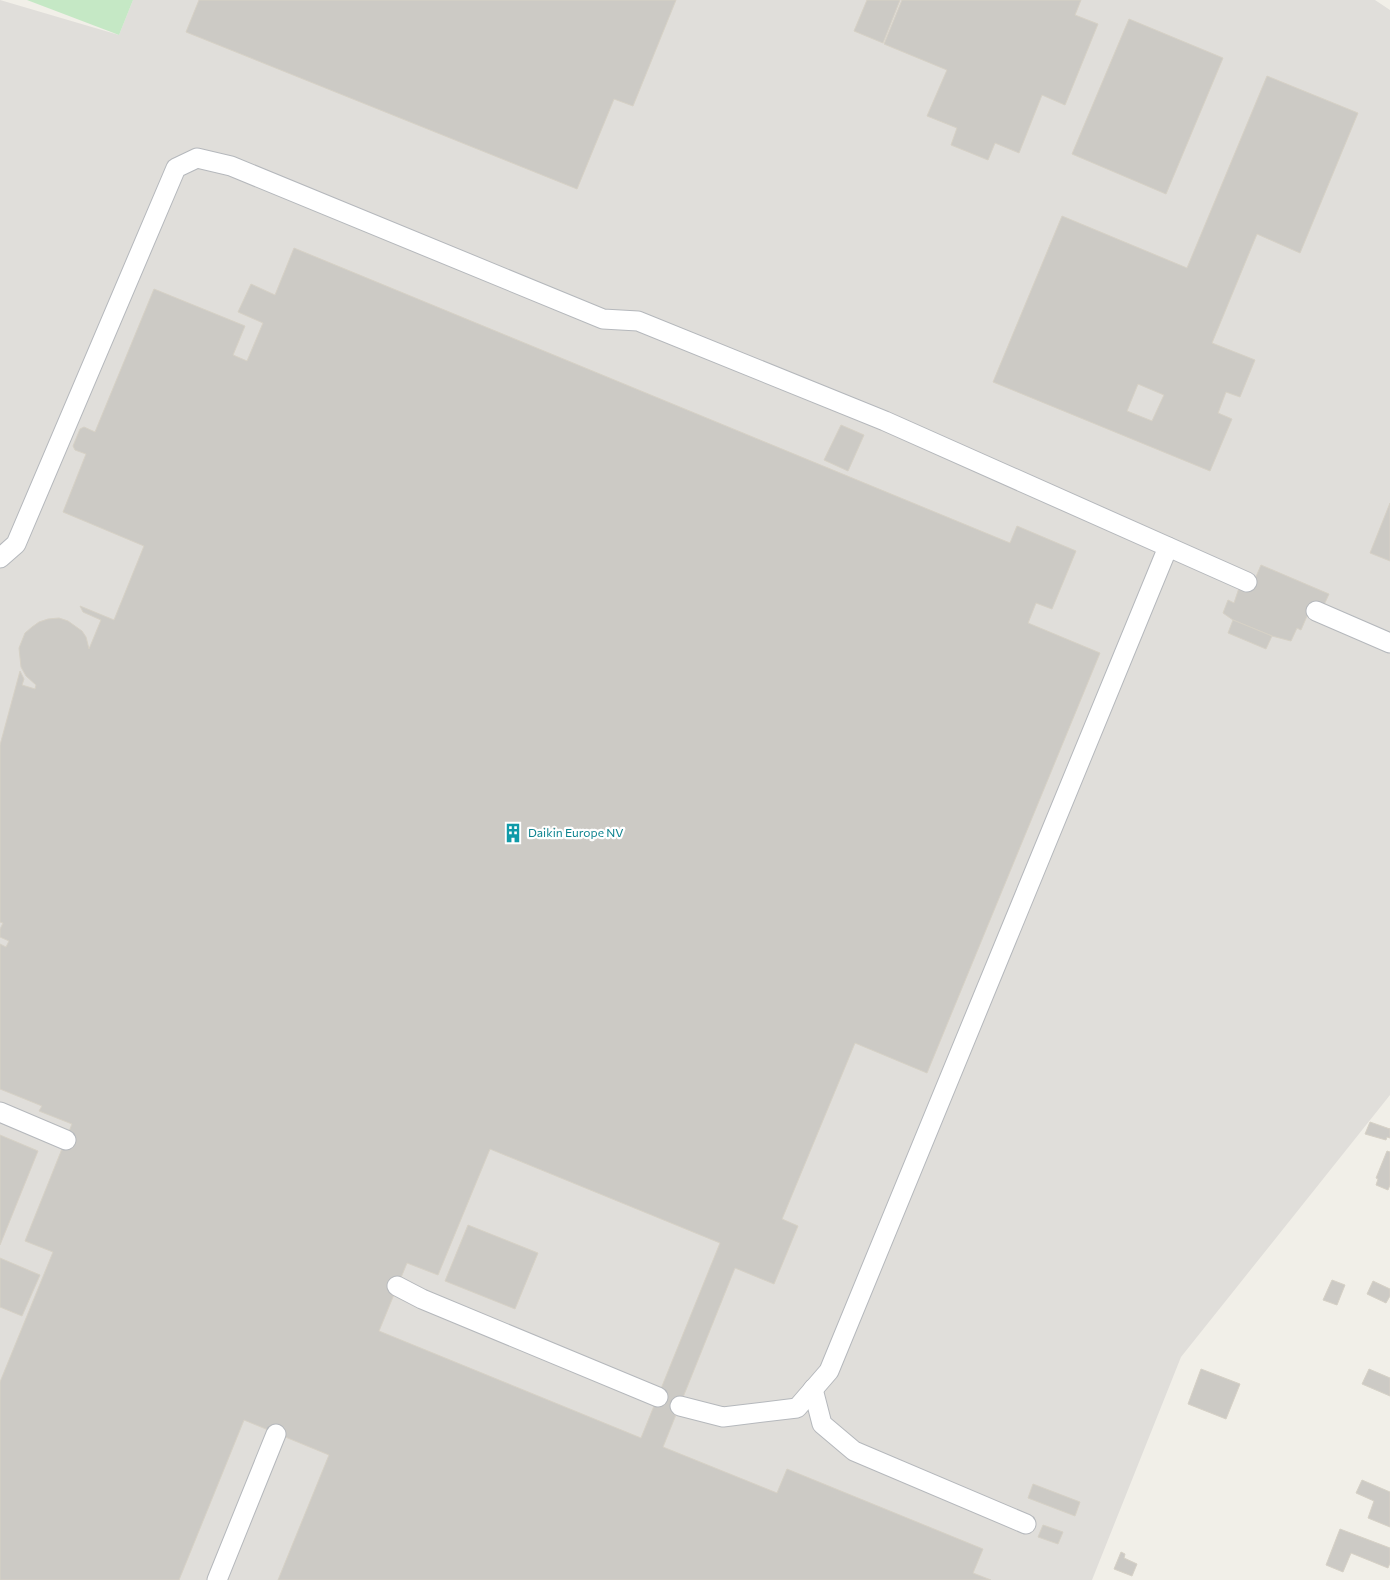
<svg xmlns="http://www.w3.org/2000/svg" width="1390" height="1580" font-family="Commissioner,sans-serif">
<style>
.industrial{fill:#e0deda}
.green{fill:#c5e8c5}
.building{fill:#cccac5;stroke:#d6d1c6;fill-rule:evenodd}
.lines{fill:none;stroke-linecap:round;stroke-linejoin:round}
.lane-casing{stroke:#b5b8bc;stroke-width:21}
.lane{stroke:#fff;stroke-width:19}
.labels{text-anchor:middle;stroke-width:4.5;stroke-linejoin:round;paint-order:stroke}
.culture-label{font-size:12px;fill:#0d838f;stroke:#fff;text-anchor:start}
</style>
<rect width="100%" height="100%" fill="#f1efe8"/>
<!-- industrial -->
<path class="industrial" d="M 0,0 L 119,35 L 133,0 L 1375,0 L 1390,10 L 1390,1095 L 1181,1357 L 1092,1580 L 0,1580 Z"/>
<!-- green -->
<path class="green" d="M 27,0 L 133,0 L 119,35 Z"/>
<!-- building -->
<g class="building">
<path d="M 199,0 L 676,0 L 633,106 L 614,99 L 577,189 L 186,32 Z"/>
<path d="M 867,0 L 900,0 L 883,43 L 854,31 Z"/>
<path d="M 902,0 L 1081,0 L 1075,15 L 1098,24 L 1065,105 L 1042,95 L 1019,153 L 995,143 L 988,160 L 951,145 L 957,128 L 927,116 L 947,70 L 884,44 Z"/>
<path d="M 1129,19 L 1223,58 L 1166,194 L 1072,154 Z"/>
<path d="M 1267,76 L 1358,113 L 1300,253 L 1257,234 L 1212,343 L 1255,360 L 1240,397 L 1226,392 L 1218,413 L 1232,419 L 1210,471 L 993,382 L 1062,216 L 1187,268 ZM 1138,384 L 1164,395 L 1152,421 L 1127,411 Z"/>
<path d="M 294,248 L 1010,543 L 1017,526 L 1076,551 L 1052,609 L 1036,603 L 1028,623 L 1100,653 L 927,1073 L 855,1043 L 782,1219 L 798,1226 L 774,1284 L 735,1268 L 663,1447 L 777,1493 L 787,1469 L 983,1549 L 973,1573 L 991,1580 L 278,1580 L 329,1455 L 244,1420 L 179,1580 L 0,1580 L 0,1382 L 53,1252 L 25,1241 L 72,1124 L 39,1111 L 42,1106 L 0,1089 L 0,944 L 6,947 L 9,941 L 0,937 L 0,929 L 3,923 L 0,922 L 0,745 L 20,671 L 24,679 L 22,685 L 35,689 L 36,685 L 26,676 L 21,667 L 19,648 L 25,633 L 32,627 L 39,622 L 48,619 L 59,618 L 68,621 L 82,631 L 86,637 L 89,649 L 101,620 L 83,612 L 80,606 L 114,620 L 144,546 L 63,512 L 86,454 L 75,450 L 73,446 L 80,429 L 84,427 L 95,432 L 154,289 L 245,326 L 233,355 L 247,361 L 263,323 L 238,312 L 251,284 L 275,295 ZM 490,1149 L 720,1243 L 641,1438 L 379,1331 L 407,1263 L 438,1275 Z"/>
<path d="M 841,425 L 864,435 L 848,471 L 824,460 Z"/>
<path d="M 1390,503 L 1390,561 L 1370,553 Z"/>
<path d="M 1261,565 L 1329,594 L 1323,607 L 1313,619 L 1307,616 L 1301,630 L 1297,628 L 1291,641 L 1272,636 L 1233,620 L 1223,613 L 1228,600 L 1234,603 L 1239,588 L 1255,579 Z"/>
<path d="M 1233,620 L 1272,636 L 1266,649 L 1228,633 Z"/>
<path d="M 1370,1122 L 1390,1129 L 1390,1128 L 1390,1138 L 1387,1137 L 1386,1140 L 1365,1134 Z"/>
<path d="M 0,1135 L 38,1151 L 0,1245 Z"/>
<path d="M 1387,1151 L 1390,1152 L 1390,1185 L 1388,1190 L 1376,1185 L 1378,1179 L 1376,1178 Z"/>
<path d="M 468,1225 L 538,1253 L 515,1309 L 445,1281 Z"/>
<path d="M 0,1258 L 40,1275 L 22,1316 L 0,1307 Z"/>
<path d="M 1332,1280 L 1345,1285 L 1337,1305 L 1323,1300 Z"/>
<path d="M 1373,1281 L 1390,1289 L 1390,1296 L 1386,1303 L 1367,1294 Z"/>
<path d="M 1201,1369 L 1240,1384 L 1226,1419 L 1188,1404 Z"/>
<path d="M 1369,1369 L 1390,1378 L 1390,1396 L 1362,1384 Z"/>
<path d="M 1362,1480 L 1390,1492 L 1390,1527 L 1368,1518 L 1374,1501 L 1356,1493 Z"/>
<path d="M 1033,1484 L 1080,1502 L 1075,1516 L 1028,1498 Z"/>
<path d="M 1043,1525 L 1063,1532 L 1058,1544 L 1038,1537 Z"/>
<path d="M 1340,1529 L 1390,1548 L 1390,1563 L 1388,1568 L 1351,1553 L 1343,1572 L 1326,1565 Z"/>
<path d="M 1121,1552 L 1125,1554 L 1124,1558 L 1137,1564 L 1132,1576 L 1114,1569 Z"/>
</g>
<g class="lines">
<defs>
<g id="lane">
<path d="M 0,558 L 16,544 L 176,168 L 197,158 L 231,166 L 603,319 L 638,321 L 885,421 L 1247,582"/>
<path d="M 1316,611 L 1390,643"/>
<path d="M 0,1112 L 66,1140"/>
<path d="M 397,1286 L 422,1299 L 658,1397"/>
<path d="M 813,1389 L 822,1424 L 854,1451 L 1026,1524"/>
<path d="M 680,1406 L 723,1417 L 797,1408 L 829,1371 L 1168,547"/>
<path d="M 217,1580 L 276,1434"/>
</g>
</defs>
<!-- lane casing -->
<use href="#lane" class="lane-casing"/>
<!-- lane -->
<use href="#lane" class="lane"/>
</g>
<!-- icons -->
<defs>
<symbol id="building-bare" viewBox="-9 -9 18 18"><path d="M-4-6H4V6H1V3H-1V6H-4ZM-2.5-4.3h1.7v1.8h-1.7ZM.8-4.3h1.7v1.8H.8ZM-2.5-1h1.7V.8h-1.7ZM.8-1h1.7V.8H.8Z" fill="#0f9aa8" stroke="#fff" stroke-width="2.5" paint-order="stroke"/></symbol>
</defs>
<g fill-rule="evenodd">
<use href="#building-bare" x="499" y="819" width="28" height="28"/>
</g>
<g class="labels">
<!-- culture labels -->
<g class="culture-label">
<text x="528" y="837">Daikin Europe NV</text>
</g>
</g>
</svg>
